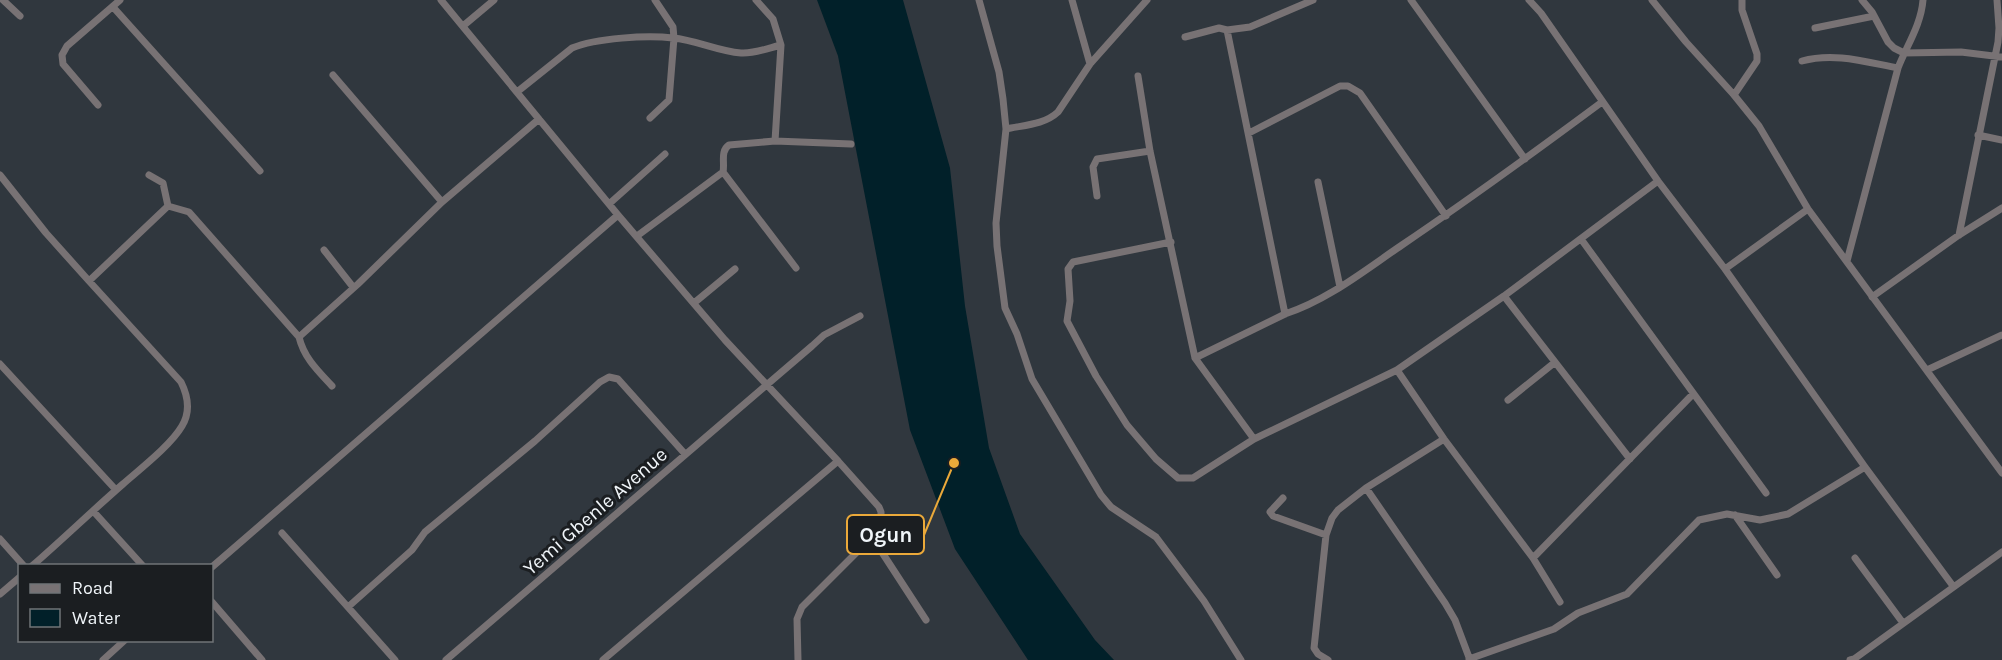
<svg xmlns="http://www.w3.org/2000/svg" width="2002" height="660" viewBox="0 0 2002 660" font-family="Karla,sans-serif">
  <style>
    .water { fill: #012029 }
    .lines { fill: none; stroke-linecap: round; stroke-linejoin: round }
    .street { stroke: #787274; stroke-width: 7 }
    .labels { text-anchor: middle; stroke-width: 6; stroke-linejoin: round; paint-order: stroke }
    .street-label { font-size: 20px; fill: #f0f5f9; stroke: #1b1e21 }
    .leader { fill: none; stroke: #eba93a; stroke-width: 2 }
    .callout-dot { fill: #eba93a; stroke: #1b1e21; stroke-width: 2 }
    .callout { fill: #1b1e21; stroke: #eba93a; stroke-width: 2 }
    .callout-label { font-size: 21px; text-anchor: middle; font-weight: bold; fill: #f0f5f9 }
  </style>
  <rect width="100%" height="100%" fill="#30373e"/>
  <path class="water" d="M817,0H903L950,168L965,306L989,448L1020,534L1095,640L1114,660H1028L955,549L910,430L838,56Z"/>
  <g class="lines">
    <path class="street" d="M3,0L20,16
      M441,0L618,215L725,340L838,461L603,660
      M756,0L773,19L781,45L775,141
      M979,0L999,72L1003,99L1006,129L996,223L997,246L1005,308L1017,334L1032,379L1101,495L1111,507L1156,537L1204,601L1241,660
      M1072,0L1090,64
      M1411,0L1525,159
      M1529,0L1541,13L1658,181L1725,269L1865,467L1953,586
      M1652,0L1686,42L1734,95L1759,126L1808,209L2002,473
      M1862,0L1872,12L1888,42L1894,48L1904,53L1961,52L2002,57
      M113,7L260,171
      M463,26L494,0
      M1815,28L1874,16
      M1227,30L1285,314
      M1185,37L1219,28L1227,30L1250,27L1313,0
      M1802,61C1834,52 1866,62 1898,68
      M333,75L442,202
      M1138,76L1150,151L1195,358L1254,439
      M517,92L572,48C596,38 647,35 673,38C696,40 717,51 741,53C754,54 769,48 781,45
      M1734,95L1757,61V54L1742,10V0
      M98,105L63,64L62,55L67,46L120,0
      M650,118L669,100L674,38L673,27L655,0
      M1006,129C1024,125 1044,125 1058,112L1090,64L1147,0
      M1249,133L1340,86H1348L1360,93L1446,216
      M1978,135L2002,140
      M723,172L796,268
      M0,175L46,233L89,281
      M149,175L163,183L168,206
      M1318,182L1340,287
      M1097,196L1093,167L1097,159L1150,151
      M609,204L665,154
      M1959,235L1998,42L1999,28L1997,0
      M637,236L723,172C725,163 720,151 729,145L775,141L851,144
      M1581,239L1766,493
      M1171,242L1073,262L1068,269L1070,301L1067,321L1096,376L1127,425L1156,459L1178,478H1193L1254,439L1397,370L1504,296L1658,181
      M324,250L353,287
      M1847,261L1898,68C1907,45 1921,25 1923,0
      M1725,269L1808,209
      M1504,296L1630,459
      M1872,297L1959,235L2002,208
      M694,303L735,269
      M299,337L358,284L442,202L539,119
      M1195,358L1285,314C1328,300 1365,270 1402,245C1470,199 1536,151 1602,102
      M0,364L116,490
      M1397,370L1444,439L1533,558L1560,602
      M1927,370L2002,335
      M1508,400L1554,363
      M1366,488L1445,603L1455,620L1470,660
      M1283,498L1270,512L1273,516L1326,535
      M94,512L143,566
      M1735,515L1777,575
      M282,533L395,660
      M872,537L926,620
      M0,539L24,566
      M1533,558L1693,394
      M1855,558L1903,623
      M32,566C63,539 92,511 123,484C140,469 171,445 182,426C191,411 188,396 181,382L89,281L168,206L189,212L299,337C304,358 318,371 332,386
      M212,567L618,215
      M0,594L20,577
      M212,602L262,660
      M348,607L412,550L425,532L535,441L600,382L609,377L618,379L685,454
      M1469,659L1554,629L1578,613L1627,594L1699,520L1727,514L1760,520L1788,514L1865,467
      M103,660L125,640
      M446,660L812,346L824,335L860,316
      M798,660L797,619L802,607L872,537L881,519V512L879,507L838,461
      M1328,660L1318,654L1314,648L1326,535L1332,518L1338,510L1366,488L1444,439
      M1850,660L1854,659L2002,552"/>
  </g>
  <g class="labels">
    <g class="street-label">
      <text transform="translate(595 511) rotate(-41)" y="7">Yemi Gbenle Avenue</text>
    </g>
  </g>
  <path class="leader" d="M954 463L924 535"/>
  <circle class="callout-dot" cx="954" cy="463" r="6"/>
  <rect class="callout" x="847" y="515" width="77" height="39" rx="6"/>
  <g class="callout-label">
    <text x="886" y="542">Ogun</text>
  </g>
  <rect x="18" y="564" width="195" height="78" fill="#1b1e21" stroke="#707477" stroke-width="1.5"/>
  <rect x="30" y="584" width="30" height="9" fill="#787274" stroke="#707477" stroke-width="1.5"/>
  <text x="72" y="594" font-size="18" fill="#f0f5f9">Road</text>
  <rect x="30" y="609" width="30" height="18" fill="#012029" stroke="#707477" stroke-width="1.5"/>
  <text x="72" y="624" font-size="18" fill="#f0f5f9">Water</text>
</svg>
